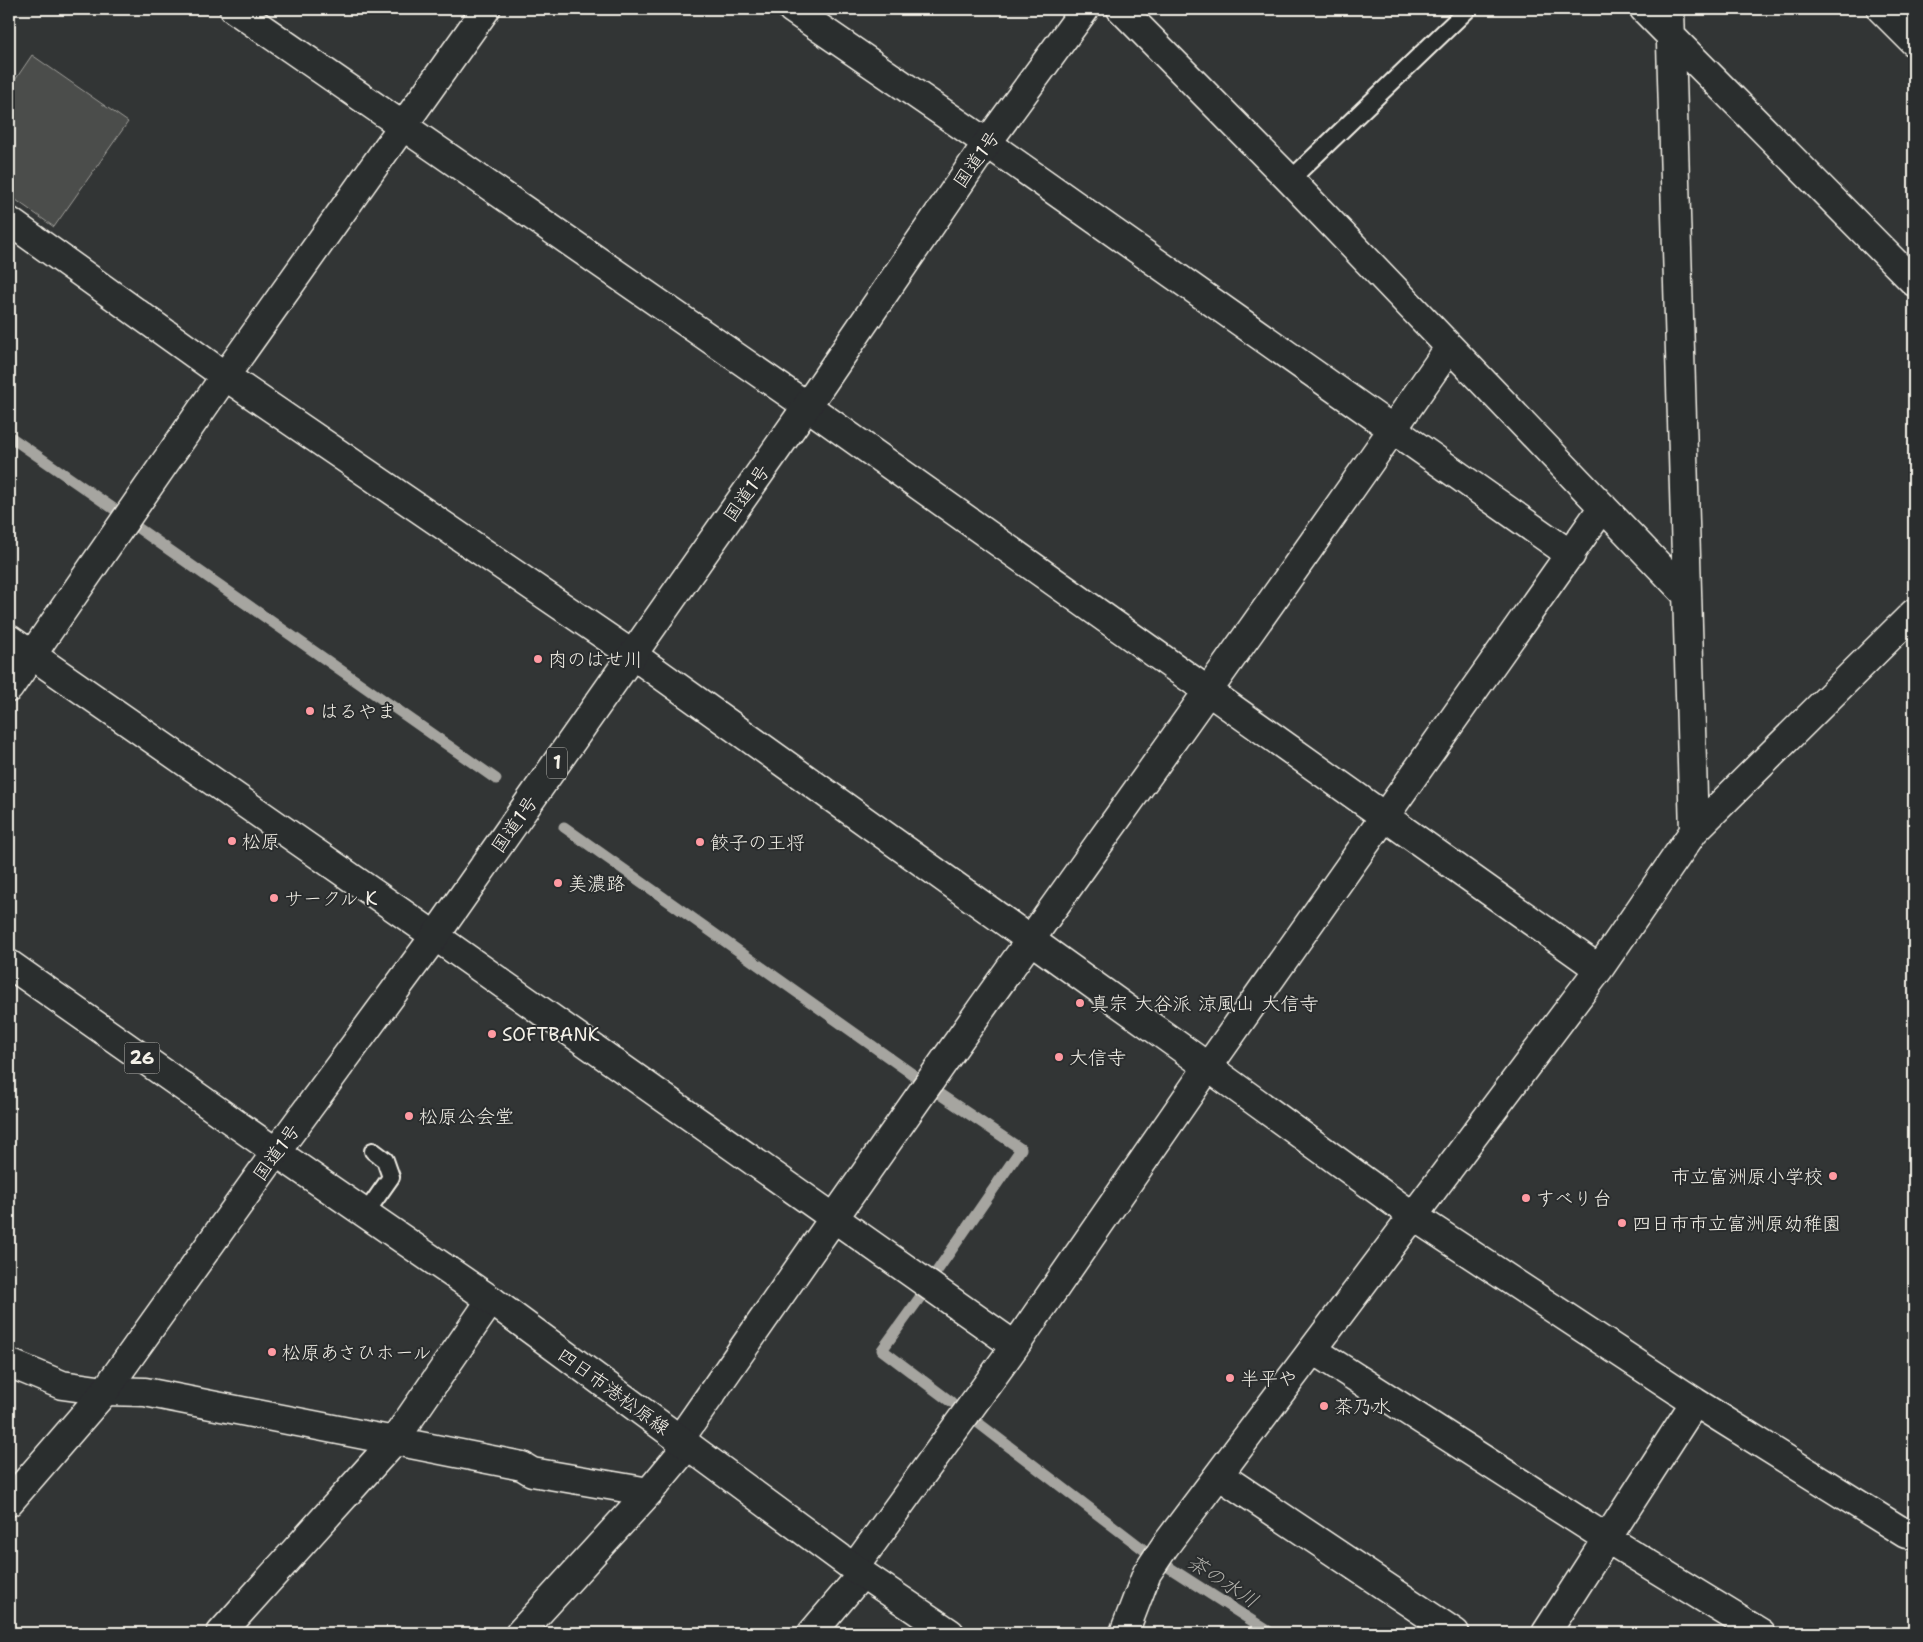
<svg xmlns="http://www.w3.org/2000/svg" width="1923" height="1642" viewBox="0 0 1923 1642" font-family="'Shantell Sans','Klee One',sans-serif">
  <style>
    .green { fill: #4b4d4c; stroke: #a09f9a }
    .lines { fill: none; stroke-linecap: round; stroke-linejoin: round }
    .stream { stroke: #a6a5a0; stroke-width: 11 }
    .lane-casing { stroke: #f4f1e8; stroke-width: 20 }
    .street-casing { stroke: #f4f1e8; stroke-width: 31 }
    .secondary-casing { stroke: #f4f1e8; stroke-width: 31 }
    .primary-casing { stroke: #f4f1e8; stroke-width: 31 }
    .highway-casing { stroke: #f4f1e8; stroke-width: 31 }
    .lane { stroke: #2a2d2e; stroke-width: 16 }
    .street { stroke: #2a2d2e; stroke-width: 28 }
    .secondary { stroke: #2a2d2e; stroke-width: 28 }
    .primary { stroke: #2a2d2e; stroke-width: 28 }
    .highway { stroke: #2a2d2e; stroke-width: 28 }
    .poi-dot { fill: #ff9aa2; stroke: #2a2d2e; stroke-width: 2 }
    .labels { text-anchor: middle; stroke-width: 4; stroke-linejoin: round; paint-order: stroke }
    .shield { fill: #2a2d2e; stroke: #b7b6b0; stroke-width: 1 }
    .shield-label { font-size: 18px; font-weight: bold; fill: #f4f1e8 }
    .street-label { font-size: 19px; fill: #f4f1e8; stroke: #2a2d2e }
    .poi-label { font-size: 19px; fill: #f4f1e8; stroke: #2a2d2e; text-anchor: start }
    .water-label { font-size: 20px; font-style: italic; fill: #b3b2ac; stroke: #2a2d2e }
  </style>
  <rect width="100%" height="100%" fill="#323535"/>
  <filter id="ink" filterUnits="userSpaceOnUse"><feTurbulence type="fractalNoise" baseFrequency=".02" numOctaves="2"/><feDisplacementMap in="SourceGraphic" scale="10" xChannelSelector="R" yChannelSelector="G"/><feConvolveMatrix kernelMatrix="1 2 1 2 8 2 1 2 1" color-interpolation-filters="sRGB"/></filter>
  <g filter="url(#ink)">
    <path class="green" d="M32,55L128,122L54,227L9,195V89Z"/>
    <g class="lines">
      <path class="stream" d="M9,436L114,509
        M138,528L496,779
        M564,827L915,1076
        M937,1271L1021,1149L938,1093
        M921,1296L882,1350L951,1402
        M977,1422L1156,1559L1271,1633"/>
      <defs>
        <path id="lane" d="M1290,180L1468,9
          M365,1214L391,1177L385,1160L373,1151"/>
        <path id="street" d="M234,9L807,406L1599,969
          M792,9L987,143L1571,555
          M1121,9L1290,180L1687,595
          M1644,9L1914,282
          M1670,9L1694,831
          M1881,9L1914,42
          M9,221L225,376L633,655L1208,1067L1413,1216L1695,1402L1906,1534
          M9,639L435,936L1015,1346
          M9,688L225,376L486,9
          M1313,1350L1606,1538L1761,1633
          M9,1363L62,1385L105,1391L145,1392L522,1466L532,1472L649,1492
          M680,1439C796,1272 912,1105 1031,939C1171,743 1312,547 1449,348
          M1219,1475L1455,1633
          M854,1568L1015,1346L1208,1067L1603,507
          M221,1633L394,1441L491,1300
          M520,1633L649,1492L688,1445
          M812,1633L862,1574
          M1124,1633L1147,1573L1165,1546L1599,969L1694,831L1914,613
          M1546,1633L1695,1402"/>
        <path id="secondary" d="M276,1152L491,1300L854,1568L950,1633"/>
        <path id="primary" d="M9,964L276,1152"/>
        <path id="highway" d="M9,1502L105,1391L276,1152L435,936L807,406L987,143L1085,9"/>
      </defs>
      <use href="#lane" class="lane-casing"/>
      <use href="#street" class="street-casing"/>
      <use href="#secondary" class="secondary-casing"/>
      <use href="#primary" class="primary-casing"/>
      <use href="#highway" class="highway-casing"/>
      <use href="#lane" class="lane"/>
      <use href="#street" class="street"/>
      <use href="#secondary" class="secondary"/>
      <use href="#primary" class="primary"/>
      <use href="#highway" class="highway"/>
    </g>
  </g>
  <g class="poi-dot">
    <circle cx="538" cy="659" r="5"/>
    <circle cx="310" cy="711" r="5"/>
    <circle cx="232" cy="841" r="5"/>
    <circle cx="700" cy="842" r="5"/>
    <circle cx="558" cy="883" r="5"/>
    <circle cx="274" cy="898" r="5"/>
    <circle cx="1080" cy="1003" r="5"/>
    <circle cx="492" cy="1034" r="5"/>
    <circle cx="1059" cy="1057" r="5"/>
    <circle cx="409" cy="1116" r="5"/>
    <circle cx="1833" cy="1176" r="5"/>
    <circle cx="1526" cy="1198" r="5"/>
    <circle cx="1622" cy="1223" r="5"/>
    <circle cx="272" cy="1352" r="5"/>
    <circle cx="1230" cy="1378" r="5"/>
    <circle cx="1324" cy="1406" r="5"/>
  </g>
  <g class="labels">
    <g class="shield">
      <rect x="547" y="747.5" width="20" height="31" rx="4"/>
      <rect x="124.5" y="1042.5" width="35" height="31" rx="4"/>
    </g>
    <g class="shield-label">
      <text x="557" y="769">1</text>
      <text x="142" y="1064">26</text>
    </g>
    <g class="street-label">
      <text transform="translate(976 159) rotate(-55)" y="7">国道1号</text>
      <text transform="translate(746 493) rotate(-55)" y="7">国道1号</text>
      <text transform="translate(514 824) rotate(-55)" y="7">国道1号</text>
      <text transform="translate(276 1152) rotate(-54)" y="7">国道1号</text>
      <text transform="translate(614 1391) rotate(36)" y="7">四日市港松原線</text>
    </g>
    <g class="poi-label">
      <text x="548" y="666">肉のはせ川</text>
      <text x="320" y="718">はるやま</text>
      <text x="242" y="848">松原</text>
      <text x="710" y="849">餃子の王将</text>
      <text x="568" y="890">美濃路</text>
      <text x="284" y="905">サークル K</text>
      <text x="1090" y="1010">真宗 大谷派 涼風山 大信寺</text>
      <text x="502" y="1041">SOFTBANK</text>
      <text x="1069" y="1064">大信寺</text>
      <text x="419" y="1123">松原公会堂</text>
      <text x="1823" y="1183" text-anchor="end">市立富洲原小学校</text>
      <text x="1536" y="1205">すべり台</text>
      <text x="1632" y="1230">四日市市立富洲原幼稚園</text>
      <text x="282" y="1359">松原あさひホール</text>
      <text x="1240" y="1385">半平や</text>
      <text x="1334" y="1413">茶乃水</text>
    </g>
    <g class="water-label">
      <text transform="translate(1223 1581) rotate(33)" y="7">茶の水川</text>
    </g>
  </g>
  <rect width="1923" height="1642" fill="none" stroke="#2a2d2e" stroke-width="30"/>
  <rect x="15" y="15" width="1893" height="1612" fill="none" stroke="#f4f1e8" stroke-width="2" filter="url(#ink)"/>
</svg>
